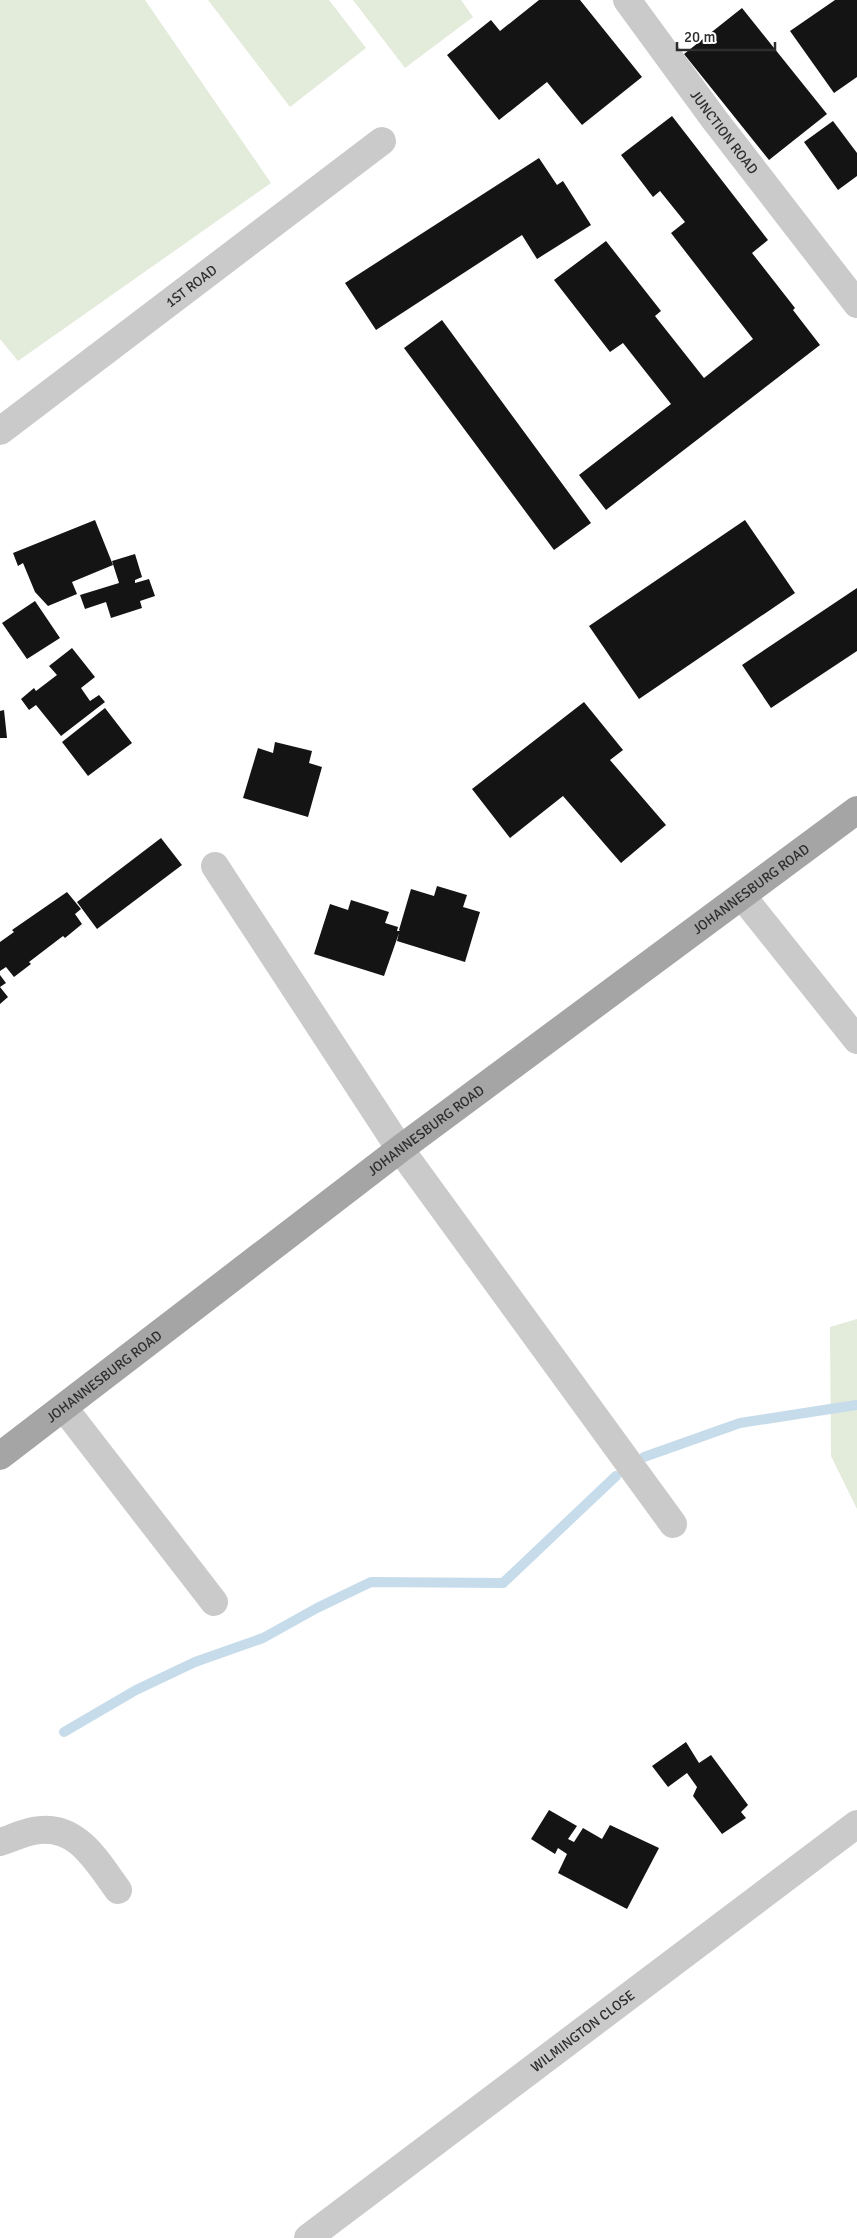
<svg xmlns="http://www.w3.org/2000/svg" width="857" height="2238" viewBox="0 0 857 2238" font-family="Signika,sans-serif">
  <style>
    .green { fill: #e3ebdb }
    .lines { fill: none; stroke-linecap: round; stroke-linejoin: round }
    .stream { stroke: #c7dceb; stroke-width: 10 }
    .building { fill: #141414 }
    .minor { stroke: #cacaca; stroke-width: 28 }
    .major { stroke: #a5a5a5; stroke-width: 28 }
    .labels { text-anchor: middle; stroke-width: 5; stroke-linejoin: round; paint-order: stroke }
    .street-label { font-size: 14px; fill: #2d2d2d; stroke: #fff }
  </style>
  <rect width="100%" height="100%" fill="#fff"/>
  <path class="green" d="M0,0H145L271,183L18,361L0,339Z
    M208,0H329L366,48L290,107Z
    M353,0H461L473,17L405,68Z
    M857,1319V1509L831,1456L830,1327Z"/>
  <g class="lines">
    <path class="stream" d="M644,1457L740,1423L856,1405
      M64,1732L136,1690L195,1662L263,1638L317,1608L371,1582L503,1583L616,1476"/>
  </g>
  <path class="building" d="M539,0H580L642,77L582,125L547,82L499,120L447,55L491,20L500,31Z
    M835,0H857V77L834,93L790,31Z
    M742,8L827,114L769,160L684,54Z
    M672,116L768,240L752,253L795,308L793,310L820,345L606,510L579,475L671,404L623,343L610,352L554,280L606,241L661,311L655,316L704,378L753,339L671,233L685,222L660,191L653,197L621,155Z
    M833,121L857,153V176L838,190L804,142Z
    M539,158L557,185L563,181L591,225L537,259L522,235L376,330L345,283Z
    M442,320L591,523L554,550L404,348Z
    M95,520L113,565L72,582L77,594L48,606L35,592L23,563L18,566L13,553Z
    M745,520L795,593L639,699L589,626Z
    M135,554L142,577L135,580V583L149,579L155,596L140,601L142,608L111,618L106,602L85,609L80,595L119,583L112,561Z
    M857,588V651L771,708L742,665Z
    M35,601L60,638L27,659L2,623Z
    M72,648L95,677L81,688L90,701L99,695L105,702L61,736L36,705L29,710L21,699L34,688L36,691L57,675L49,666Z
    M584,702L623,750L610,760L666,825L621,863L563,796L510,838L472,789Z
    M105,708L132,743L88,776L62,742Z
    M4,710L7,738H0V711Z
    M275,742L312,751L309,763L322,767L308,817L243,798L258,748L273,753Z
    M161,838L182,865L97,929L77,902Z
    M437,886L467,895L463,907L480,912L465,962L397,941L399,933L384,976L314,954L330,904L348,910L351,900L389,912L385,923L398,927L397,931H400L399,930L411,889L434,896Z
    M67,892L81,909L75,914L82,924L65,938L63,936L29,962L31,964L14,977L6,967L0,971V942L14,932L12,930Z
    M0,975L6,983L0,987L8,997L0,1004Z
    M686,1742L699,1763L711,1755L748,1805L741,1812L746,1818L722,1834L693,1796L697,1787L687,1773L668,1787L652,1766Z
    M549,1810L577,1826L568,1839L574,1842L583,1828L602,1839L610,1825L659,1848L627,1909L558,1873L567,1854L558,1848L555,1854L531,1839Z"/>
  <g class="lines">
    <g class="minor">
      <path id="s1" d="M627,0L714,119L857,304"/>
      <path id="s2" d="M0,431L382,141"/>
      <path d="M215,866L400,1149L673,1524"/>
      <path d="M742,896L857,1040"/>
      <path d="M64,1408L214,1602"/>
      <path d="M0,1842C11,1839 22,1833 33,1831C76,1822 96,1860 118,1890"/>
      <path id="s3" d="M308,2238L857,1824"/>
    </g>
    <path class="major" id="s4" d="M0,1456L400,1149L857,810"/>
  </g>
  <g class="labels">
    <g class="street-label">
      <text dy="5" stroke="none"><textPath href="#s1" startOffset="164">JUNCTION ROAD</textPath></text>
      <text dy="5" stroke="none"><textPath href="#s2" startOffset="240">1ST ROAD</textPath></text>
      <text dy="5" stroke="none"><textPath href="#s4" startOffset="941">JOHANNESBURG ROAD</textPath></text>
      <text dy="5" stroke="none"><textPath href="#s4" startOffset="536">JOHANNESBURG ROAD</textPath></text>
      <text dy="5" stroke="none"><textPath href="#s4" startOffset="131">JOHANNESBURG ROAD</textPath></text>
      <text dy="5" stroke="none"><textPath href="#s3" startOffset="344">WILMINGTON CLOSE</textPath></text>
    </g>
  </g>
  <path d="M677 42v8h98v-8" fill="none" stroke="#2d2d2d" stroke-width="2.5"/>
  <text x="684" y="42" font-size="15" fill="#2d2d2d" stroke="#ffffff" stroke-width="4" paint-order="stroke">20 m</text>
</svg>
